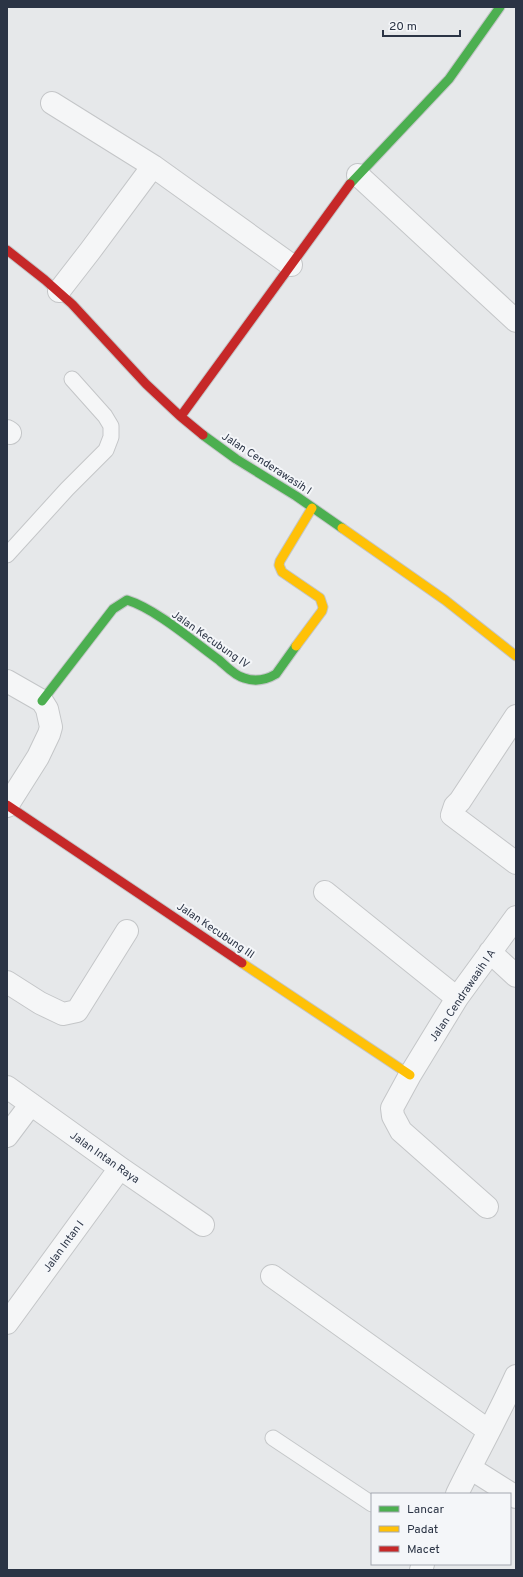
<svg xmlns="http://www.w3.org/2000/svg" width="523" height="1577" viewBox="0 0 523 1577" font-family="Overpass,sans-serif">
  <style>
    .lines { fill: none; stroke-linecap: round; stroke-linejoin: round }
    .lane-casing { stroke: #c4c6c8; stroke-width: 17 }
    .street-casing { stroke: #c4c6c8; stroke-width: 24 }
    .fast-casing { stroke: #c4c6c8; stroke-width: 11 }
    .slow-casing { stroke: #c4c6c8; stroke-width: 11 }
    .jam-casing { stroke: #c4c6c8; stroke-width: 11 }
    .lane { stroke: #f5f6f7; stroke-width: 15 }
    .street { stroke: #f5f6f7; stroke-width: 22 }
    .fast { stroke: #4caf50; stroke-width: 9 }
    .slow { stroke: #ffc107; stroke-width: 9 }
    .jam { stroke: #c62828; stroke-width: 9 }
    .labels { text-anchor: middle; stroke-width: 4; stroke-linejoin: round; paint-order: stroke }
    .street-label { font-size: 11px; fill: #2b3445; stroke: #f4f6f9 }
  </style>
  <rect width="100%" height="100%" fill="#e6e8ea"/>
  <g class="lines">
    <defs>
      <path id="lane" d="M7,555L67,489L106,450L111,437V426L105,416L72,379
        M273,1438L372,1504"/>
      <path id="street" d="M52,103L153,166L291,265
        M358,175L516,321
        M59,291L90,251L153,166
        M7,431L10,433
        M7,681L42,701L47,709L51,727L49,734L38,757L7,806
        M516,716L460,801L455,806L452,815L516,863
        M325,892L457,998
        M490,952L516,976
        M7,982L40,1003L63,1014L77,1011L127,931
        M7,1087L120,1168L203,1225
        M7,1136L31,1104
        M487,1207L401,1131L393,1116L392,1108L410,1075L457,998L516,917
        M272,1276L489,1431
        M7,1323L120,1168
        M470,1468L516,1497
        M457,1494C476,1455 498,1416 516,1376
        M421,1570L423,1564"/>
      <path id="fast" d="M350,184L449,79L500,7
        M203,435L236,459L296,496L342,528
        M42,701L113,609L127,600C156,609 194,642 219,660C226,666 235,676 244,678C255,682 266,680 276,674L296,646"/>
      <path id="slow" d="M342,528L445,600L516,656
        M296,646L322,611L323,607L320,598L282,572L279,565L280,561L312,508
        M242,963L410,1075"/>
      <path id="jam" d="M7,250L45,280L72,304L146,384L180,416L203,435
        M181,416L350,184
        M7,805L242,963"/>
    </defs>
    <use href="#lane" class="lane-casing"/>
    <use href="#street" class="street-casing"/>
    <use href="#fast" class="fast-casing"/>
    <use href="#slow" class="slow-casing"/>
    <use href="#jam" class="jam-casing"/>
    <use href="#lane" class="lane"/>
    <use href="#street" class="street"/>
    <use href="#fast" class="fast"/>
    <use href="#slow" class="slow"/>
    <use href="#jam" class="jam"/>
  </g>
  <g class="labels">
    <g class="street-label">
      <text transform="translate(267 463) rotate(33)" y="4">Jalan Cenderawasih I</text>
      <text transform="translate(211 639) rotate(35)" y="4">Jalan Kecubung IV</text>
      <text transform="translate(216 930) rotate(34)" y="4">Jalan Kecubung III</text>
      <text transform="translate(462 995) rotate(-56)" y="4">Jalan Cendrawaaih I A</text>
      <text transform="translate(105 1157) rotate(35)" y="4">Jalan Intan Raya</text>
      <text transform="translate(63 1246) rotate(-54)" y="4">Jalan Intan I</text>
    </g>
  </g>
  <rect width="523" height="1577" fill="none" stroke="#2b3445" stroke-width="16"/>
  <rect x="371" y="1493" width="140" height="72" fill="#f4f6f9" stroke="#a4a8b1"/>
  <rect x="379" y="1506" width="20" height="6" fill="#4caf50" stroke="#a4a8b1"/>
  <text x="407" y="1513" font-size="12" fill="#2b3445">Lancar</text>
  <rect x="379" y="1526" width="20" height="6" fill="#ffc107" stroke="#a4a8b1"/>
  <text x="407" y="1533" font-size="12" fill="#2b3445">Padat</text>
  <rect x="379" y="1546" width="20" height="6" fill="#c62828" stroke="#a4a8b1"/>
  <text x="407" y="1553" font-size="12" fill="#2b3445">Macet</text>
  <path d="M383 30v6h77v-6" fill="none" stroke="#2b3445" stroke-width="2"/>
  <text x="389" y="30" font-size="12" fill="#2b3445" stroke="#f4f6f9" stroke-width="3" paint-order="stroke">20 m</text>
</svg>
